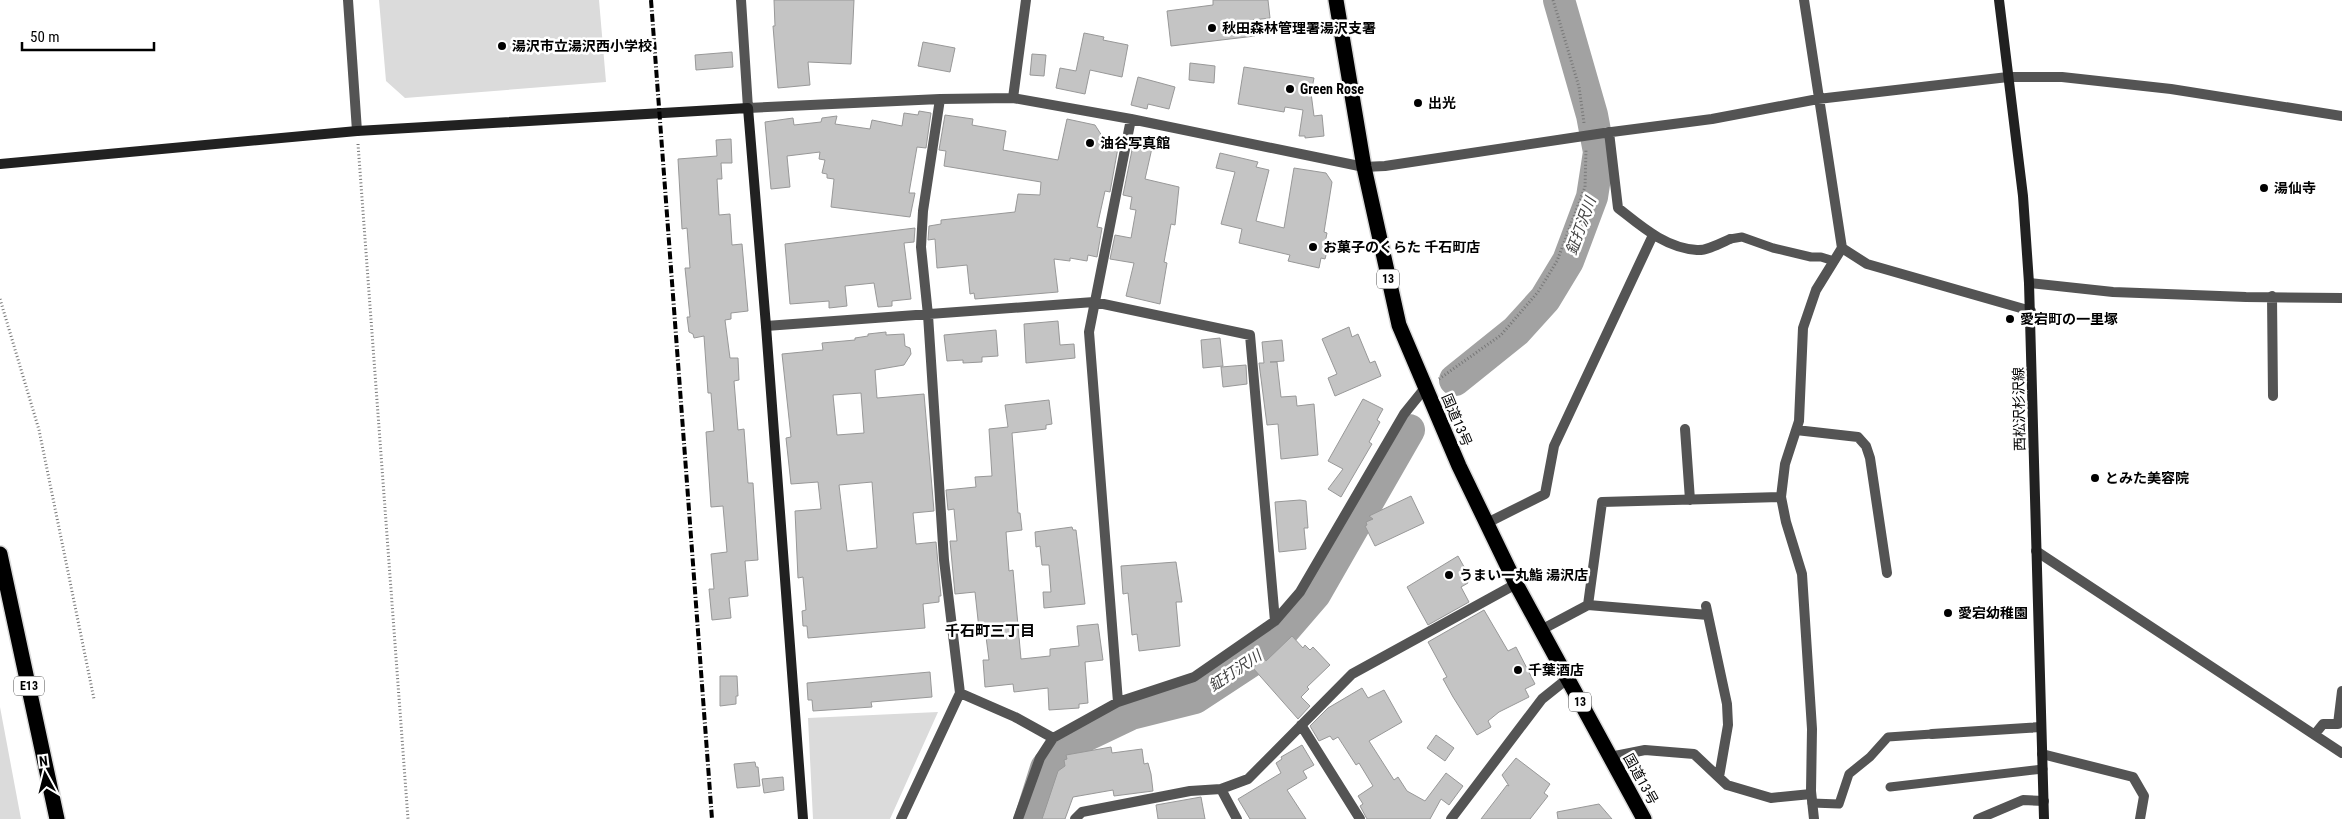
<svg xmlns="http://www.w3.org/2000/svg" width="2342" height="819" viewBox="0 0 2342 819" font-family="'Roboto Condensed','Noto Sans JP',sans-serif">
  <style>
    .green { fill: #dbdbdb }
    .lines { fill: none; stroke-linecap: round; stroke-linejoin: round }
    .river { stroke: #a2a2a2; stroke-width: 32 }
    .building { fill: #c4c4c4; stroke: #989898; fill-rule: evenodd }
    .highway-casing { stroke: #dbdbdb; stroke-width: 18 }
    .path { stroke: #767676; stroke-width: 3; stroke-dasharray: 1 2.5; stroke-linecap: butt }
    .lane { stroke: #545454; stroke-width: 9 }
    .street { stroke: #545454; stroke-width: 10 }
    .secondary { stroke: #212121; stroke-width: 10 }
    .highway { stroke: #000; stroke-width: 15 }
    .rail { stroke: #000; stroke-width: 4; stroke-dasharray: 8 2.5 1 2.5; stroke-linecap: butt }
    .poi-dot { fill: #000; stroke: #fff; stroke-width: 2 }
    .labels { text-anchor: middle; stroke-width: 5; stroke-linejoin: round; paint-order: stroke }
    .shield { fill: #fff; stroke: #4c4c4c; stroke-width: 1 }
    .shield-label { font-size: 12px; font-weight: bold; fill: #000 }
    .poi-label { font-size: 14px; font-weight: bold; fill: #000; stroke: #fff; text-anchor: start }
    .street-label { font-size: 14px; fill: #000; stroke: #fff }
    .water-label { font-size: 15px; font-style: italic; fill: #434343; stroke: #fff }
    .neighbourhood-label { font-size: 15px; font-weight: bold; fill: #000; stroke: #fff }
  </style>
  <rect width="100%" height="100%" fill="#fff"/>
  <path class="green" d="M379,0H599L606,82L405,98L386,81Z
    M0,707L21,819H0Z
    M938,712L890,819H813L808,718Z"/>
  <g class="lines">
    <path class="river" d="M1455,380L1516,331L1545,299L1568,261L1592,197L1599,152L1592,115L1559,0
      M1030,819L1046,768L1066,745L1131,714L1195,698L1265,652L1315,594L1409,430"/>
  </g>
  <path class="building" d="M774,0H854L851,64L808,62L810,85L778,88L773,26H775Z
    M1213,0H1268L1270,18L1253,20L1255,36L1171,46L1167,11L1213,5Z
    M1084,33L1104,37L1103,40L1128,45L1122,77L1090,70L1085,94L1056,88L1060,68L1076,71Z
    M923,42L955,48L950,72L918,66Z
    M732,52L733,67L696,70L695,55Z
    M1032,54L1046,55L1044,76L1030,75Z
    M1190,63L1215,66L1214,83L1189,80Z
    M1244,67L1314,78L1311,93L1314,116L1322,115L1324,136L1305,138V136H1299L1303,110L1285,107L1284,112L1238,104Z
    M1138,77L1175,87L1169,109L1148,104L1147,109L1131,105Z
    M919,111L931,113L926,148L917,147L909,193H915L910,217L831,207L834,179L827,178V174L822,173L825,160L819,159L820,152L787,156L790,187L771,189L765,122L793,118L794,125L821,122L822,118L837,116L835,124L870,129L872,120L902,126L904,113L918,115Z
    M945,115L973,119L972,125L1006,131L1003,150L1058,160L1067,119L1095,125L1104,139L1119,142L1110,192L1105,191L1097,227L1102,228L1097,257L1088,255L1087,261L1070,258V261L1054,259L1058,292L975,299L974,293L970,294L967,265L937,268L935,239L928,240L929,226L941,224V220L1015,212L1018,194L1040,195L1041,182L944,166L946,151L939,150Z
    M731,139L732,163H721L722,179H717L719,215L730,214L732,245L742,244L748,311L731,313V319L725,320L730,358H738L739,380L734,381L738,430L744,429L748,483H753L758,560L745,561L748,596L729,598L731,618L712,620L709,589H714L711,554L727,552L723,506L711,507L706,432L714,431L711,393H708L704,336L694,338L693,334L689,332L687,317H690L685,268H690L687,228L682,229L678,159L717,156L716,140Z
    M1136,144L1152,148L1145,179L1179,187L1175,225L1171,224L1164,262L1167,263L1160,304L1126,296L1134,263L1110,259L1115,235L1131,238L1136,210L1130,209L1132,197L1123,195L1133,145Z
    M1220,153L1258,162L1256,167L1269,170L1256,221L1284,228L1294,168L1326,173L1332,182L1324,232L1327,233L1325,243L1329,244L1325,259L1321,258L1319,268L1288,261L1290,255L1239,243L1242,229L1221,224L1235,172L1216,168Z
    M915,228L914,242L904,243L911,299L892,301V306L878,307L874,283L845,286L847,306L829,308V301L790,304L785,244Z
    M1058,321L1060,345L1074,344L1075,358L1026,363L1024,324Z
    M1349,327L1352,337L1358,334L1370,363L1375,361L1381,376L1335,396L1328,378L1337,374L1322,339Z
    M996,330L998,356L982,357V362L963,363V360L947,361L944,335Z
    M886,332V335L904,334L905,346L910,348L911,354L904,365L875,370L877,398L924,394L934,511L913,513L916,544L936,542L941,596H939V602L923,604L925,628L808,638L807,626H803L802,611L806,610L803,577L798,578L795,511L821,509L818,482L791,484L786,438L791,437L782,354L823,350L822,343L855,340V338L868,336V334ZM861,393L864,433L837,435L833,395ZM872,482L877,548L847,551L839,485Z
    M1220,338L1223,366L1203,368L1201,340Z
    M1282,340L1284,361L1270,362H1277L1281,397L1296,396L1297,406L1314,404L1318,455L1281,459L1278,424L1267,425L1259,363H1264L1262,342Z
    M1246,365L1247,384L1223,387L1221,367Z
    M1363,399L1383,409L1377,420L1380,422L1369,442L1372,444L1369,449L1341,497L1328,489L1343,469L1328,461Z
    M1049,400L1052,424L1046,425V429L1012,433L1018,513H1020L1022,530L1006,532L1009,571L1013,570L1021,659L1050,656V649L1079,646L1077,626L1098,624L1103,660L1085,662L1088,703L1079,704V708L1049,710L1048,688L1014,692L1013,684L985,687L983,660H989L985,629H979L975,592L955,594L950,541H957L954,509L948,510L946,490L976,487L975,477L992,476L989,429L1008,427L1005,405Z
    M1411,496L1424,523L1375,546L1365,526L1367,525L1366,522L1373,519L1369,516Z
    M1300,500L1306,501L1308,528H1304L1306,549L1279,552L1275,502Z
    M1072,527L1073,530H1076L1085,604L1044,608L1043,592H1051L1049,565H1042L1040,546L1036,547L1035,532Z
    M1458,556L1468,574L1464,576L1468,583L1461,587L1469,602L1428,625L1407,587Z
    M1176,562L1182,602H1176L1180,646L1139,651L1137,634L1132,635L1128,593L1123,594L1121,566Z
    M1484,610L1508,651L1516,647L1535,684L1525,689L1529,697L1499,712L1488,721L1491,727L1477,735L1453,697L1443,679L1447,677L1428,642Z
    M1292,636L1303,648L1305,645L1310,650L1313,647L1330,665L1307,687L1309,689L1301,697L1310,706L1298,719L1253,668L1264,658L1266,661Z
    M930,672L932,697L871,702L872,707L813,711L812,700H808L807,683Z
    M720,676H737L738,696H736V704L720,706Z
    M1362,688L1368,698L1384,690L1402,722L1369,741L1394,780L1398,777L1407,791L1425,801L1446,773L1463,786L1449,805L1441,799L1430,819H1367L1360,806L1363,804L1358,796L1373,786L1359,763L1356,765L1338,737L1333,740L1330,736L1319,741L1310,726L1328,708Z
    M1436,735L1454,748L1445,761L1427,748Z
    M1302,745L1314,765L1303,771L1307,778L1287,790L1306,819H1250L1238,799L1281,773L1276,763L1282,759L1281,757Z
    M1111,747L1112,753L1142,749L1144,764L1148,763L1151,774L1153,791L1114,796L1113,790L1073,797L1065,819H1042L1058,771L1065,766L1064,760L1067,759L1066,755Z
    M1516,758L1550,784L1544,793L1548,796L1530,819H1481L1507,785L1509,786L1502,775Z
    M755,762L756,767H758L760,786L737,788L734,764Z
    M783,777L784,790L764,793L762,779Z
    M1201,797L1205,819H1158L1156,805Z
    M1599,804L1612,819H1558L1557,812Z"/>
  <g class="lines">
    <defs>
      <path id="highway" d="M1336,0L1364,167L1399,325L1459,466L1516,584L1644,819
        M0,554L57,819"/>
    </defs>
    <use href="#highway" class="highway-casing"/>
    <path class="path" d="M1553,0L1579,87L1584,123
      M358,144L408,819
      M0,299L39,430L94,699
      M1439,379L1501,335L1538,292L1557,261L1585,187L1586,149"/>
    <path class="lane" d="M1730,239L1742,237L1773,248L1811,257H1821L1834,261
      M1890,787L2043,769
      M1812,803L1839,804L1849,774L1870,757L1888,737L1932,734"/>
    <path class="street" d="M348,0L357,131
      M741,0L748,108L940,99L1013,98L1131,119L1364,167L1385,166L1604,133L1712,119L1818,99L2008,77H2062L2171,89L2342,116
      M1804,0L1842,248L1867,264L2031,311
      M1013,98L1026,0
      M1609,132L1618,208C1641,226 1665,248 1697,250C1706,251 1721,243 1730,239
      M2029,283L2113,292L2246,297L2342,298
      M2272,296L2273,396
      M766,326L1094,302L1250,335L1275,621
      M1685,429L1690,500
      M1796,430L1858,437L1866,446L1870,458L1887,573
      M1487,523L1545,494L1554,446L1653,235
      M2036,551L2342,753
      M1588,605L1602,502L1781,497
      M1706,606L1727,704L1728,725L1719,777
      M1541,630L1588,605L1708,615
      M960,693L1015,717L1053,738
      M1118,702L1089,332L1131,119
      M1301,725L1360,819
      M1932,734L2041,727
      M2315,734L2323,724H2338L2342,691
      M2042,754L2133,777L2144,796L2140,819
      M1610,757L1645,750L1694,754L1727,785L1771,798L1811,794
      M901,819L960,693L944,560L928,315L921,247L923,211L940,99
      M1018,819L1040,758L1053,738L1118,702L1194,677L1275,621L1300,592L1404,414L1425,388
      M1075,819L1082,812L1190,791L1221,789
      M1237,819L1221,789L1248,779L1352,674L1516,584
      M1451,819L1542,699L1567,679
      M1814,819L1811,791L1812,729L1802,574L1786,522L1781,497L1785,464L1799,421L1803,328L1816,290L1842,248
      M1978,819L2023,800L2044,801"/>
    <path class="secondary" d="M1999,0L2023,196L2029,283L2044,819
      M0,164L357,131L748,108L766,326L803,819"/>
    <use href="#highway" class="highway"/>
    <path class="rail" d="M651,0L712,819"/>
  </g>
  <g class="poi-dot">
    <circle cx="1212" cy="28" r="5"/>
    <circle cx="502" cy="46" r="5"/>
    <circle cx="1290" cy="89" r="5"/>
    <circle cx="1418" cy="103" r="5"/>
    <circle cx="1090" cy="143" r="5"/>
    <circle cx="2264" cy="188" r="5"/>
    <circle cx="1313" cy="247" r="5"/>
    <circle cx="2010" cy="319" r="5"/>
    <circle cx="2095" cy="478" r="5"/>
    <circle cx="1449" cy="575" r="5"/>
    <circle cx="1948" cy="613" r="5"/>
    <circle cx="1518" cy="670" r="5"/>
  </g>
  <g class="labels">
    <g class="shield">
      <rect x="1377" y="269.5" width="22" height="19" rx="4"/>
      <rect x="14" y="676.5" width="30" height="19" rx="4"/>
      <rect x="1569" y="692.5" width="22" height="19" rx="4"/>
    </g>
    <g class="shield-label">
      <text x="1388" y="283">13</text>
      <text x="29" y="690">E13</text>
      <text x="1580" y="706">13</text>
    </g>
    <g class="poi-label">
      <text x="1222" y="33">秋田森林管理署湯沢支署</text>
      <text x="512" y="51">湯沢市立湯沢西小学校</text>
      <text x="1300" y="94">Green Rose</text>
      <text x="1428" y="108">出光</text>
      <text x="1100" y="148">油谷写真館</text>
      <text x="2274" y="193">湯仙寺</text>
      <text x="1323" y="252">お菓子のくらた 千石町店</text>
      <text x="2020" y="324">愛宕町の一里塚</text>
      <text x="2105" y="483">とみた美容院</text>
      <text x="1459" y="580">うまい一丸鮨 湯沢店</text>
      <text x="1958" y="618">愛宕幼稚園</text>
      <text x="1528" y="675">千葉酒店</text>
    </g>
    <g class="street-label">
      <text transform="translate(2019 409) rotate(-91)" y="5">西松沢杉沢線</text>
      <text transform="translate(1457 420) rotate(67)" y="5">国道13号</text>
      <text transform="translate(1641 779) rotate(61)" y="5">国道13号</text>
    </g>
    <g class="water-label">
      <text transform="translate(1581 226) rotate(-70)" y="5">鉦打沢川</text>
      <text transform="translate(1235 671) rotate(-34)" y="5">鉦打沢川</text>
    </g>
    <g class="neighbourhood-label">
      <text x="990" y="636">千石町三丁目</text>
    </g>
  </g>
  <g transform="translate(45 774) rotate(353)" stroke="#ffffff" stroke-width="4" paint-order="stroke">
  <path d="M0-4L9 19L0 12L-9 19Z" fill="#000000"/>
  <text y="-8" font-size="14" font-weight="bold" text-anchor="middle" fill="#000000">N</text>
  </g>
  <path d="M22 42v8h132v-8" fill="none" stroke="#000000" stroke-width="2.5"/>
  <text x="30" y="42" font-size="15" fill="#000000" stroke="#ffffff" stroke-width="4" paint-order="stroke">50 m</text>
</svg>
